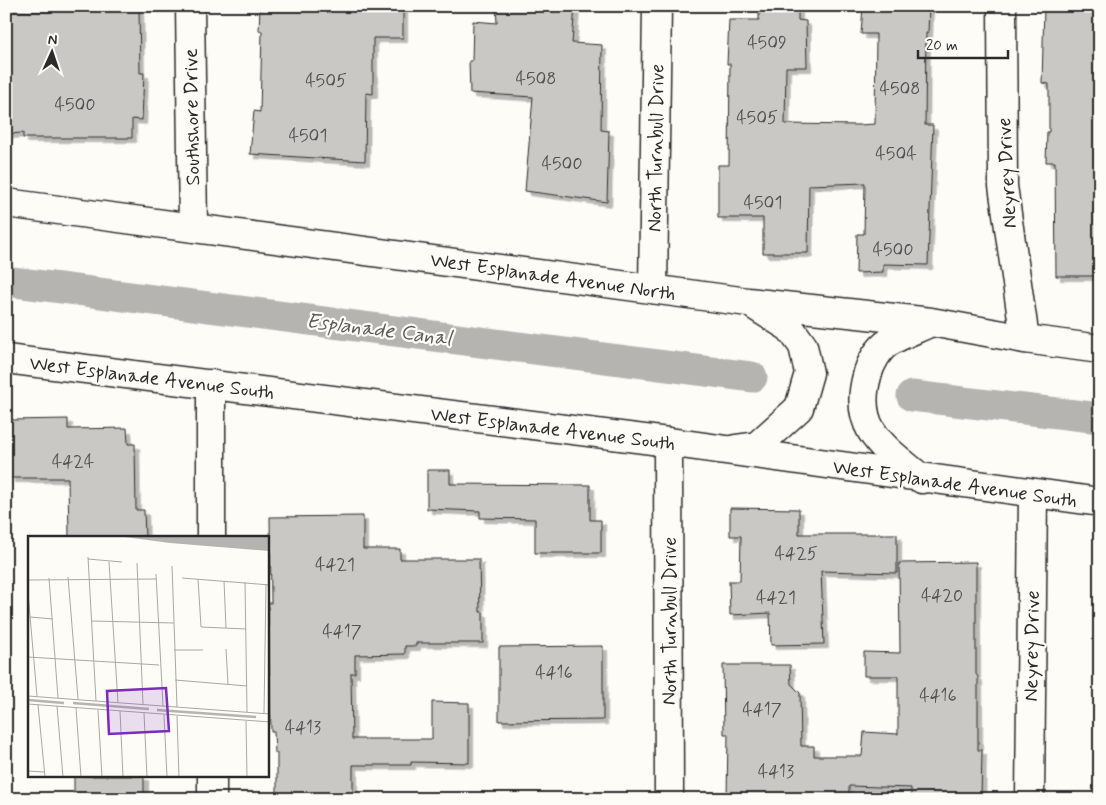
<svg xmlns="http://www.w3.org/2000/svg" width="1106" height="805" viewBox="0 0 1106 805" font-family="Mynerve,sans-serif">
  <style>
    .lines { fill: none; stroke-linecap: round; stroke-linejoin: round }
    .canal { stroke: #b5b4b1; stroke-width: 31 }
    .building { fill: #c9c8c4; stroke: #2b2b2b; filter: url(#shadow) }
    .minor-casing { stroke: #2b2b2b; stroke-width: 31 }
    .secondary-casing { stroke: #2b2b2b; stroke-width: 31 }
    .minor { stroke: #fdfcf7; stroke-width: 28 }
    .secondary { stroke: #fdfcf7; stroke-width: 28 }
    .labels { text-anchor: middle; stroke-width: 4.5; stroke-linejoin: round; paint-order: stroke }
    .number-label { font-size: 18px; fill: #525251 }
    .street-label { font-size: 20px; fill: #2b2b2b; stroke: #fdfcf7 }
    .water-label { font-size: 21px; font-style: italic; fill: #5b5b5a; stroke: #fdfcf7 }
    .inset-river { fill: none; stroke: #b5b4b1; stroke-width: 2.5 }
    .inset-road { fill: none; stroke: #a9a8a5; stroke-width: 1 }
    .view { fill: #7b2cbf; fill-opacity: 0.15; stroke: #7b2cbf; stroke-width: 2.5 }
    .inset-edge { fill: none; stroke: #2b2b2b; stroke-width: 2.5 }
  </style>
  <defs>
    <filter id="shadow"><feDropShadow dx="4.5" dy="4.5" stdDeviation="0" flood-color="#0004"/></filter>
  </defs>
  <rect width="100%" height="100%" fill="#fdfcf7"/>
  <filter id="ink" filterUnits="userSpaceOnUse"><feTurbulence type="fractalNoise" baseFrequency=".02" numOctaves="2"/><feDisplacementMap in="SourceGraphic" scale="10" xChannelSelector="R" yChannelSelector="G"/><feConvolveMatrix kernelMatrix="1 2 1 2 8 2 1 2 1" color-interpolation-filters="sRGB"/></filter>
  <g filter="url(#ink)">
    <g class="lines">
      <path class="canal" d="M6,281L752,377
        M912,396L1100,418"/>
    </g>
    <path class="building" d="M49,6H139L140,73H144L142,120L132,119V138H23V133L7,134L9,51H6V11L50,12Z
      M260,6H403V38H373V94L366,93L365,161L250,154L254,111L260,112L262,31H259Z
      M496,6H575L572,43L602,45L601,130L609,131L607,202L525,191L533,97L470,93L469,61H472L473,21L497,23Z
      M759,6H798V20L806,21L807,67H786L785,124L859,125L875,124L876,34H861L863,6H929L928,33H926L925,125H933L928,265L883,264V272L856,273L857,234H864L865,183L809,185L808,253H763V218H718V165H729L730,64H727L729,20H759Z
      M1044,6H1100V276H1056L1055,162H1046L1047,132H1049V84L1042,83Z
      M68,419V429L127,428L128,444H135L136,510H144L145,538H69L68,478H10V420Z
      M427,470H450V484L590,485V520H601V553H535V519L480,518V511L427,509Z
      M730,508L799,509V534H897V573L821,571L824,644L771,645L770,613L730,615L729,581H740L741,536H730Z
      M363,516V549H400V559H479L480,612H483V643H416V646H405V654L355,655V673H351L352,739H432V702L469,703V763L411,762V765H353V799H277V753H275L274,732H271L268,610V603H271L270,517Z
      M976,562V674L978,677V750H982L981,799H911V788L849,786V799H727L728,734H724L723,665H790L791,684L800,693L801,746H814V756H862L864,732L898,734V676H864V652L900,653L899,563Z
      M603,646V720L499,721V647Z
      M74,776H144V799H74Z"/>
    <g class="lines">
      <defs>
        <path id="minor" d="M190,6L193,227
          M1002,6L1003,186L1025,339
          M653,289L657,6
          M211,384V538
          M668,442L669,799
          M212,776V799
          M1030,799L1033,494"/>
        <path id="secondary" d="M6,203L748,302L931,322L1025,339L1100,349
          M6,359L668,442L1100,502
          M735,449L757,446L799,408L809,373L803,346L790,328L755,306
          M922,479C885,448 852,430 867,376C870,364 878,349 889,342C902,334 917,329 931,322"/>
      </defs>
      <use href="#minor" class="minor-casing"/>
      <use href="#secondary" class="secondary-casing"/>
      <use href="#minor" class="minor"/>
      <use href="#secondary" class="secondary"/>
    </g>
  </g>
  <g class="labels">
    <g class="number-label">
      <text x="767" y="48">4509</text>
      <text x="536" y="84">4508</text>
      <text x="326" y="86">4505</text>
      <text x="900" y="94">4508</text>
      <text x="75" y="110">4500</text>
      <text x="757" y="123">4505</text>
      <text x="308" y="141">4501</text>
      <text x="896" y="159">4504</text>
      <text x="562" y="169">4500</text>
      <text x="763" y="208">4501</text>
      <text x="893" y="255">4500</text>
      <text x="73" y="467">4424</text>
      <text x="796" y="559">4425</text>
      <text x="335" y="570">4421</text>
      <text x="942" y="601">4420</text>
      <text x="776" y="603">4421</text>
      <text x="342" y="637">4417</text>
      <text x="554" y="678">4416</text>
      <text x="938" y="701">4416</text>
      <text x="762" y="715">4417</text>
      <text x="303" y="733">4413</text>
      <text x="776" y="777">4413</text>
    </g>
    <g class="street-label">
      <text transform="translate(191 117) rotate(-91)" y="7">Southshore Drive</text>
      <text transform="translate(655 148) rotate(-89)" y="7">North Turnbull Drive</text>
      <text transform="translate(1006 173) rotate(-93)" y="7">Neyrey Drive</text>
      <text transform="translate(553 276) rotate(8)" y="7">West Esplanade Avenue North</text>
      <text transform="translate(152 377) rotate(7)" y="7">West Esplanade Avenue South</text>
      <text transform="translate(553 428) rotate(7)" y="7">West Esplanade Avenue South</text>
      <text transform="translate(955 483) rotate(8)" y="7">West Esplanade Avenue South</text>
      <text transform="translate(669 621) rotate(-90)" y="7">North Turnbull Drive</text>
      <text transform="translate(1031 646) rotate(-89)" y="7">Neyrey Drive</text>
    </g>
    <g class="water-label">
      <text transform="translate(379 329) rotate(7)" y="7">Esplanade Canal</text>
    </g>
  </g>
  <g transform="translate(28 536)">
    <rect width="241" height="241" fill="#fdfcf7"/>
    <path d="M97,1H241V15L142,7Z" fill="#b5b4b1"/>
    <path class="inset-river" d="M0,164L36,167M45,167L121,173M129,174L228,181"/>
    <path class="inset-road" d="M60,21L68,165M60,23L94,26M81,26L90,167M109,27L115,168M144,30L149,171M128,38L135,170M40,41L50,163M21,42L30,162M154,42L242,49M170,43L173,91L218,93M0,44L128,43M196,45L198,92M217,46L219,176M0,57L9,160M2,81L25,83M64,85L146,87M198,113L200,148M146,114H175M0,121L131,129M147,144L219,150M0,160L242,178M0,168L242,186M10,169L17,241M29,170L35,241M48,172L53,241M70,174L74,241M92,175L95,241M116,177L119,241M236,177L238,48M136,179L139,241M149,180L151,241M218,185L219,241M0,235L16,236"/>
    <path class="view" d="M138,152L141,195L81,198L79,155Z"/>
    <rect width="241" height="241" class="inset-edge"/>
  </g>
  <rect width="1106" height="805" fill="none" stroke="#fdfcf7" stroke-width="25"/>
  <rect x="12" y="12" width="1081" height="780" fill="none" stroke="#2b2b2b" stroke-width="2" filter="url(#ink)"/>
  <g transform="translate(52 52) rotate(3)" stroke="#fdfcf7" stroke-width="4" paint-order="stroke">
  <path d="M0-4L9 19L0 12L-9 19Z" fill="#2b2b2b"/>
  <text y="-8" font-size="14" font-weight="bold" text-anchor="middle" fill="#2b2b2b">N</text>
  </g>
  <path d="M918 50v8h90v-8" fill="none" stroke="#2b2b2b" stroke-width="2.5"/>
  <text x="926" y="50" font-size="15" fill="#2b2b2b" stroke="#fdfcf7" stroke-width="4" paint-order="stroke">20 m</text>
</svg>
